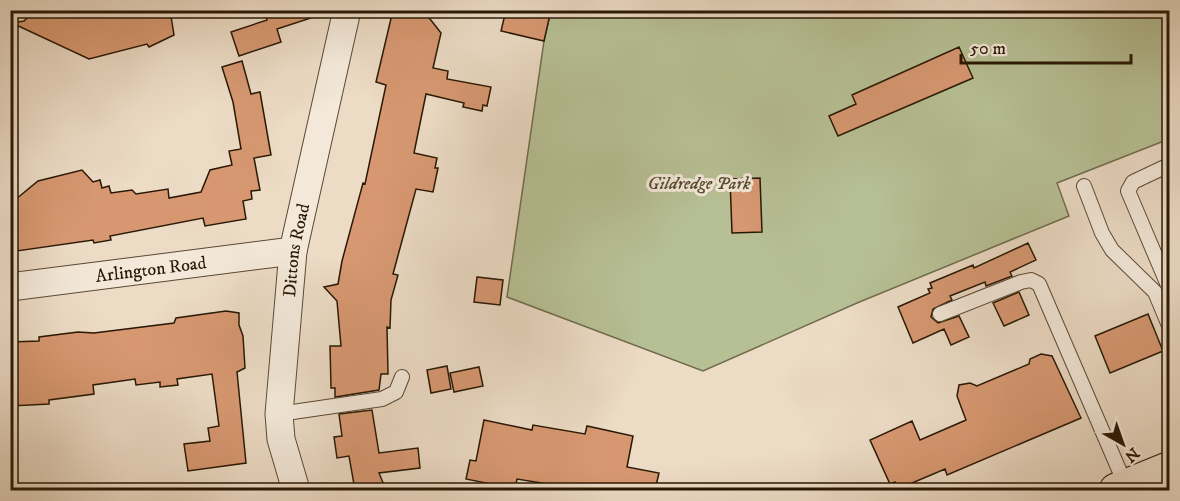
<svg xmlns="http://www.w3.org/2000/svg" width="1180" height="501" viewBox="0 0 1180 501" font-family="'IM FELL DW Pica',serif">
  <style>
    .green { fill: #b7c095; stroke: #706c4d; stroke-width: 1.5 }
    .building { fill: #d79871; stroke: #291805; stroke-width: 1.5 }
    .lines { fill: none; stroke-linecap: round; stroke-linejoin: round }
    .lane-casing { stroke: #5a4935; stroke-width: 16 }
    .street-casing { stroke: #5a4935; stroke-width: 29 }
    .primary-casing { stroke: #291805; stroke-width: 35 }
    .lane { stroke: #f3e8d9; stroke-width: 14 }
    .street { stroke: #f3e8d9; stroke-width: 27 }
    .primary { stroke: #ecdbc5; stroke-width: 33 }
    .labels { text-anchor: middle; stroke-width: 6; stroke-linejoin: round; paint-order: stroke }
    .park-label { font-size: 18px; font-style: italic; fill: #544a30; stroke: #f3e8d9 }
    .street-label { font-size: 18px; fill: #291805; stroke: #f3e8d9 }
  </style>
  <rect width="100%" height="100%" fill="#ecdbc5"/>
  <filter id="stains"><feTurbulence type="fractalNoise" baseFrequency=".00333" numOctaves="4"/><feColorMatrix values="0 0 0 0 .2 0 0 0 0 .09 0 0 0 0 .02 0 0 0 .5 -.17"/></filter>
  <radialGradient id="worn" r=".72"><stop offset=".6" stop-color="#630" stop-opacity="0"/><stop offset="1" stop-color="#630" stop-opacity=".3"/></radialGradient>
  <path class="green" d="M551,11H1169V139L1057,183L1069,216L857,303L703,371L507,297L544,41Z"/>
  <path class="building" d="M70,10H170L174,35L149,47L147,44L89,59L12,23L24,21L31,14L43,12L44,16Z
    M279,10H323V14L277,29L281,42L239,56L231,32L267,20L265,15Z
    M393,10H423L441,33L433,68L448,71L447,79L491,87L487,106L483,105L482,111L463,107L464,103L426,94L414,153L437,158L435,168H438L433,192L416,189L393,274L398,275L391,300L390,328L387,327L388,374H381L379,390L335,397V388H331L330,346H341L337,301L324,287L338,284L342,261L363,183L365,184L386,85L376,82Z
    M506,10H551L544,41L501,31Z
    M959,47L973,78L838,136L829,116L856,104L852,95Z
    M242,61L251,94L260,92L271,155L254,158L260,190L251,191L252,199L243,201L246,219L205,226L203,218L110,236L111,240L94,243L93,240L10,252V204L38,181L82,170L93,182L100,180L102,188L109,186L111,193L132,190L136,194L168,189L169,198L201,192L210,170L232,165L229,151L241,149L233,102L222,67Z
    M760,178L762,232L732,233L730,179Z
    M1028,243L1036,260L1010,272L1012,276L986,286L985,282L950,296L952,300L933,309L931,317L938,323L959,316L969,337L951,345L944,329L913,343L898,307L930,293L928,289L932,288L930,283L973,265L974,268Z
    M477,277L503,280L500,305L474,302Z
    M1019,292L1029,315L1004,326L993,303Z
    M226,311L239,313V325L243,336L245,368L237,372L246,463L188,471L184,444L210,441L208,428L219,426L212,374L177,379L178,385L160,387V382L136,385L135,379L93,385L94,394L49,400V404L10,406V342L39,341V337L78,332L94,333L174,323L176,318Z
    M1148,314L1163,351L1110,373L1095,336Z
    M1041,354L1052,356L1081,418L947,475L945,469L898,489L895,482L890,484L870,440L912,421L920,440L966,420L957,396L959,385L970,383L977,386L1029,364L1030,359Z
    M447,366L451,389L431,393L427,370Z
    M479,367L483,386L454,392L450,373Z
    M372,410L379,453L418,448L420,468L379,473L386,490H355L349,456L337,458L334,437L342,436L339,414Z
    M484,420L532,430L533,425L585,434L587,426L633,436L627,467L659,473L655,490H560V486L517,479L515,489L466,479L470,460L476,461Z"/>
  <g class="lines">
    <defs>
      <path id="lane" d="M1169,165L1133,182L1128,191L1170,290
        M1084,186L1102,233L1112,250L1155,292L1170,328
        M940,314L1021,282L1031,280L1039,284L1126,486
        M279,414L382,399L396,392L402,377"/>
      <g id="street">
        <path id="s1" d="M10,287L293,251"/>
        <path id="s2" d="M296,490L281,439L279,414L293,251L347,10"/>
      </g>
      <path id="primary" d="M1116,490L1170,468"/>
    </defs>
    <use href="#lane" class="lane-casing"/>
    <use href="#street" class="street-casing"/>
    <use href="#primary" class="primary-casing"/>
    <use href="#lane" class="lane"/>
    <use href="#street" class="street"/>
    <use href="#primary" class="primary"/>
  </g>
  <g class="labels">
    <g class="park-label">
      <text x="699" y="189">Gildredge Park</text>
    </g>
    <g class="street-label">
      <text dy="6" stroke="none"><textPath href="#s2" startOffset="243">Dittons Road</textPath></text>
      <text dy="6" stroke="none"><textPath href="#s1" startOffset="142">Arlington Road</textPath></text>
    </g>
  </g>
  <rect width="1180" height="501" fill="none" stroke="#ecdbc5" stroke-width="36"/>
  <rect x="12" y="12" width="1156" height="477" fill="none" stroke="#291805" stroke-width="3"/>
  <rect x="18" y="18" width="1144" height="465" fill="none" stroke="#291805" stroke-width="1.5"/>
  <g transform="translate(1123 444) rotate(140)" stroke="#f3e8d9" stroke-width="4.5" paint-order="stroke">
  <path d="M0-4.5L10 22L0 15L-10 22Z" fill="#291805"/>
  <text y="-9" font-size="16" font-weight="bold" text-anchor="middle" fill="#291805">N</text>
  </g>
  <path d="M961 54v9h170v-9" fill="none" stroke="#291805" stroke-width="3"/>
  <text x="970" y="54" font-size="18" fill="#291805" stroke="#f3e8d9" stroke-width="4.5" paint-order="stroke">50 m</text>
  <rect width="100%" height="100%" filter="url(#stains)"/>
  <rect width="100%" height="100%" fill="url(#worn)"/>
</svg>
